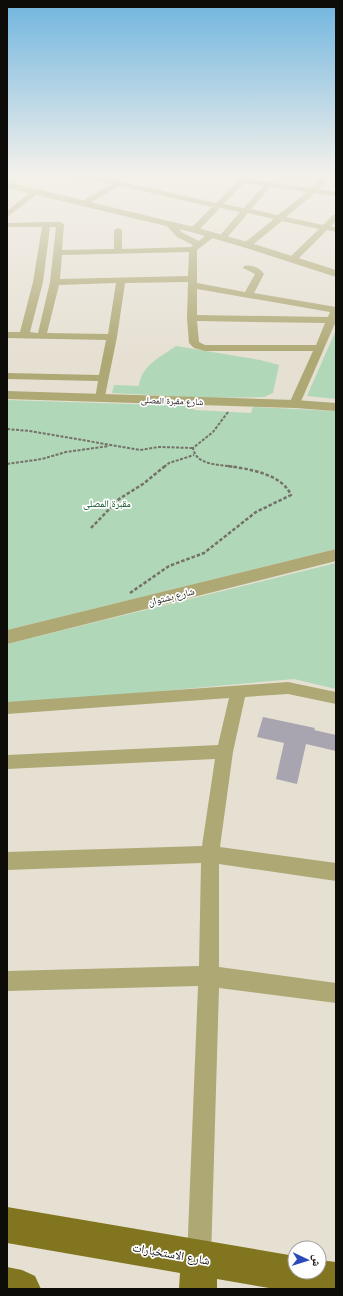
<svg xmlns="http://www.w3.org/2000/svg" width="343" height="1296" viewBox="0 0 343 1296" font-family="'Varela Round','Noto Naskh Arabic',sans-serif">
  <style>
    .green { fill: #b0d7b7 }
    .building { fill: #a8a4b0 }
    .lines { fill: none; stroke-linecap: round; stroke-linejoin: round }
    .path-far1 { stroke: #757169; stroke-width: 2; stroke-dasharray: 3 1.5; stroke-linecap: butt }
    .path { stroke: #757169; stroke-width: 2.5; stroke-dasharray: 3.5 2; stroke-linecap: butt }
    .minor { fill: #aea875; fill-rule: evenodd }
    .tertiary { fill: #aea875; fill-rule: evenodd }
    .primary { fill: #81761f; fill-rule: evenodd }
    .labels { text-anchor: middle; stroke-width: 3.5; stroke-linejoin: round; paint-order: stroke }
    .far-street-label { font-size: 9px; fill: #0e0c08; stroke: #fff }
    .park-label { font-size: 10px; fill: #054e21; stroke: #fff }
    .street-label { font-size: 10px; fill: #0e0c08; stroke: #fff }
    .near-street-label { font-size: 12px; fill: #0e0c08; stroke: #fff }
  </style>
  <rect width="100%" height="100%" fill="#e6e0d3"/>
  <path class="green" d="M336,330V399L307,396Z
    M176,346L260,360L279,365L273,393L264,397L209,398L112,393L114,385L139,386C141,365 161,357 176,346Z
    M7,400L193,406L194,410L251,413L253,407L336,411V549L7,630Z
    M336,563V689L294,679L7,705V644Z"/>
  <path class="building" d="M263,717L315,728L314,730L336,735V751L306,744L297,784L276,779L284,743L257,737Z"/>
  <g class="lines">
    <path class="path-far1" d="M228,412L213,432L193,448C196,466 219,464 234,467
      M7,429L30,431L140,450L159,447L193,448
      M7,464L42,459L66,452L109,446
      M164,467L169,463L194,455"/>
    <path class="path" d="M91,528L119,499L143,484L165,466
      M130,593L169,566L204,553L256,512L291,495C282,474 249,469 228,466"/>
    <path class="minor" d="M76,175H90L216,203L239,180L241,175H249L246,179L311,188L324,175H332L319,189L336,192V196L315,193L286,217L323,225L333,215H336V221L331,226L336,228V232L327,230L295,262L292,263L288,260L289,258L319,229L282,221L250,247L247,248L243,245L244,243L274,219L248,213L225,240H222L218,238L240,212L220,208L197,232H194L190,230L191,228L212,207L120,186L84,206H81V202L112,184L77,177ZM244,183L263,186L244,208L224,204ZM270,187L307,192L278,215L251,209Z
      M33,190H39L40,192L7,217V211Z
      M46,222H60L64,224L62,250L114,249V230L118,228L122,230V249L191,247L193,245L177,237L165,224L169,222H172L183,233L199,241L208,233H214L215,235L214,237L197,250V283L245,292L255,274L243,268L244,266C251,264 260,268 264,274L254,293L336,307V321L299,406H291L289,404L313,351H205L194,348L189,343L187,318L188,282L125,283L117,337L104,401H96L95,399L98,381L7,379V373L99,375L106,340L7,338V332H20L33,282L42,227H7V223ZM50,227H56L50,282L38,333L30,332L43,282ZM189,252L188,276L60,279L62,255ZM116,283L108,334L47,333L59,285ZM197,289L330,312L328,317L197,315ZM197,321L325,323L316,345H205L199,342Z
      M288,682L336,692V704L288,694L245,697L233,752L220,847L336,863V881L219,864V967L336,983V1003L219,988L211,1259L208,1268L199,1271L190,1268L187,1259L198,986L7,991V971L199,966L201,863L7,870V852L202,846L215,759L7,769V755L218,745L229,698L7,714V702Z"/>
    <path class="tertiary" d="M275,175H336V178H280Z
      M7,182L198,228L251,243L336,270V277L243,247L191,232L7,188Z
      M7,391L295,400L336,403V411L295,408L7,399Z
      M336,549V561L7,644V630Z"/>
    <path class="primary" d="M7,1207L295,1256V1272H319V1260L336,1262V1289H275L217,1279V1289H179L180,1273L7,1243Z
      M7,1267L22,1270L35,1276L41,1289H7Z"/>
  </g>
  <linearGradient id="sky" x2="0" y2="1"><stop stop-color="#70b5df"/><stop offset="0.49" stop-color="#f4f1eb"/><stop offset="1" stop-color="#f4f1eb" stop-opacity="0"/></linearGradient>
  <rect width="343" height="356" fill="url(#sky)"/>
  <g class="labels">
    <g class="far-street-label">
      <text transform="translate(172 401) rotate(2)" y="3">شارع مقبرة المصلى</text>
    </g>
    <g class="park-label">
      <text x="107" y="507">مقبرة المصلى</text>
    </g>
    <g class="street-label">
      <text transform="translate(171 596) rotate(-14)" y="4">شارع بشتوان</text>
    </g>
    <g class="near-street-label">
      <text transform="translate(171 1254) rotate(10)" y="4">شارع الاستخبارات</text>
    </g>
  </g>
  <rect width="343" height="1296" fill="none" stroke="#0e0c08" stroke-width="16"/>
  <g transform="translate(307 1260) rotate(94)"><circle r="19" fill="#ffffff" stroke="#9f9e9c"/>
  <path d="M0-3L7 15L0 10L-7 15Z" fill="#2b4aba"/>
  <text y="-6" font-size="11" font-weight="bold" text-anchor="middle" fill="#0e0c08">ش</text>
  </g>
</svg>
